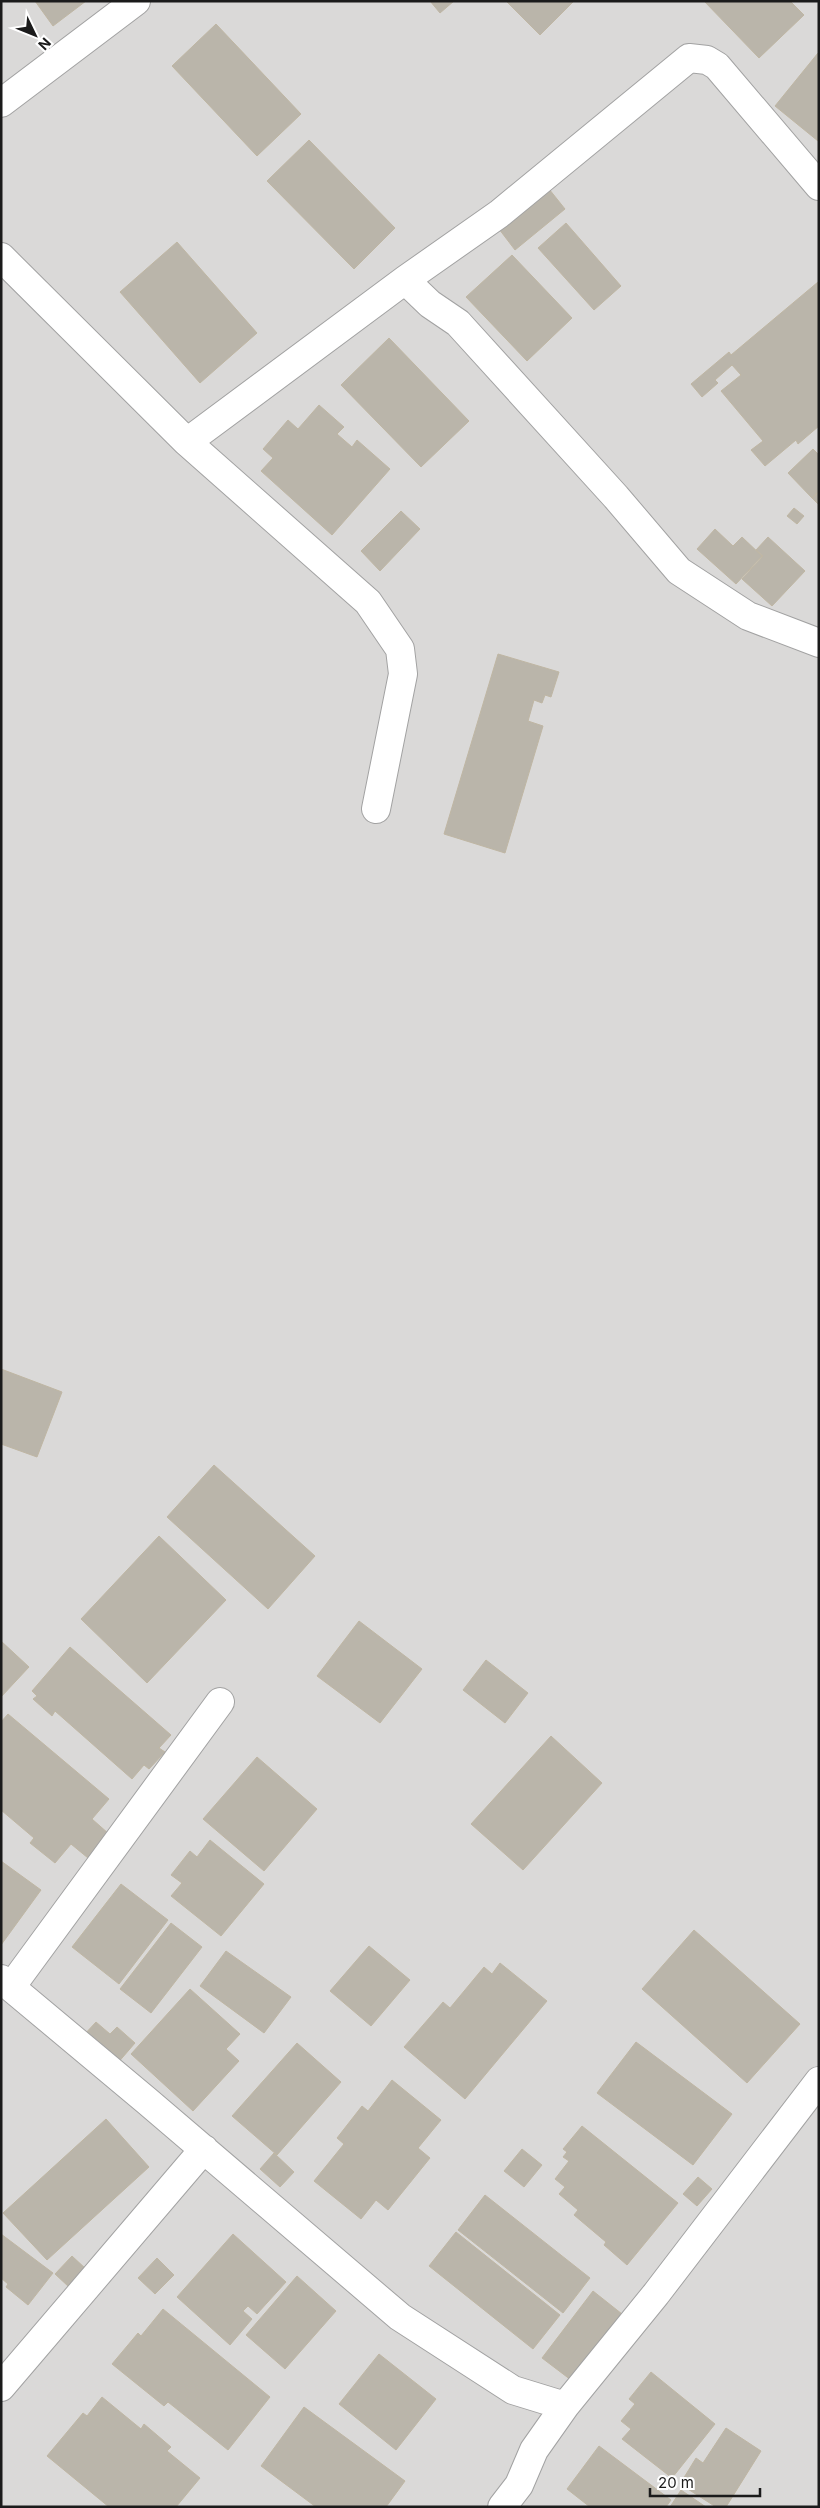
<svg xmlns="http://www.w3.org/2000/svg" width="820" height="2508" viewBox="0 0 820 2508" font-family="Inter,sans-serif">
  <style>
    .residential { fill: #dad9d8 }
    .building { fill: #bab5aa; stroke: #bfb6a3 }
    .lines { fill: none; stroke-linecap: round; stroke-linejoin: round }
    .street-casing { stroke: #a2a2a2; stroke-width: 30 }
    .street { stroke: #fff; stroke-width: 28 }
  </style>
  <rect width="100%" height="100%" fill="#edece0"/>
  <path class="residential" d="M1,1H819V2507H1Z"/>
  <path class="building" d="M35,1H86L53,26Z
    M430,1H454L440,13Z
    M506,1H574L540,35Z
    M704,1H790L804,15L759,58Z
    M216,24L301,114L257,156L172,66Z
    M818,53L819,54L818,141L775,106Z
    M309,140L395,228L354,269L267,181Z
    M549,189L565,209L515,250L499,229Z
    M566,223L621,286L594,310L538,248Z
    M177,242L257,333L200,383L120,292Z
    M512,255L572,318L527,361L466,297Z
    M818,282L819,426L798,444L796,440L765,466L751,450L763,441L721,391L741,375L732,365L715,380L718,383L702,397L691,384L729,352L731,355Z
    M389,338L469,421L421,467L341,385Z
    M319,405L344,427L337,434L352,447L357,440L390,469L332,535L261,471L273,458L263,449L288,420L298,429Z
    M813,449L819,455V491L812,498L788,473Z
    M819,492V505L812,498Z
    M794,508L804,516L797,524L787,516Z
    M401,511L420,529L380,571L361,551Z
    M715,529L733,546L742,537L762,556L736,584L697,549Z
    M768,537L805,571L772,606L742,579L763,556L756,550Z
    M498,654L559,672L551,697L545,695L542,703L534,700L528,721L543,726L505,853L444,834Z
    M1,1369L62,1392L37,1457L1,1444Z
    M214,1465L315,1556L268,1609L167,1517Z
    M159,1536L226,1600L147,1683L81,1619Z
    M359,1621L422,1669L380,1723L317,1676Z
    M1,1641L29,1667L1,1697Z
    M70,1647L171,1735L159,1748L165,1752L149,1769L144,1765L132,1779L55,1711L52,1716L33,1699L37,1696L32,1691Z
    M486,1660L528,1693L505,1723L463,1690Z
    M8,1714L109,1799L92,1819L109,1834L88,1858L71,1844L55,1863L30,1843L34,1838L1,1810V1722Z
    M551,1736L602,1783L523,1870L471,1824Z
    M257,1757L317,1809L264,1871L203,1819Z
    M210,1840L264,1884L221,1936L171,1896L182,1883L171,1875L190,1851L197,1857Z
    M1,1861L41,1890L1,1945Z
    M121,1884L168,1920L119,1984L72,1947Z
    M171,1923L202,1947L151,2013L120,1989Z
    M694,1930L800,2024L747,2083L642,1989Z
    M369,1946L410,1980L371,2026L330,1991Z
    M226,1951L291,1997L264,2033L200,1986Z
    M500,1963L547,2001L465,2099L404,2047L443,2002L450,2008L484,1967L492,1974Z
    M190,1989L240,2034L226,2049L239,2061L193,2111L131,2054Z
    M96,2022L110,2034L117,2027L135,2043L116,2065L83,2036Z
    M636,2042L732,2114L693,2165L597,2093Z
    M297,2043L341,2082L277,2155L232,2116Z
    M392,2080L441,2120L418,2148L430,2158L388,2210L376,2200L361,2219L314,2181L344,2144L337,2138L362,2106L368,2111Z
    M106,2119L149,2167L47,2260L3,2213Z
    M582,2126L678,2203L627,2265L604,2245L606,2242L574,2215L578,2210L559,2194L565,2187L555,2179L569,2161L563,2157L567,2152L563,2149Z
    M522,2149L542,2165L524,2187L504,2171Z
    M274,2153L294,2172L280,2187L260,2169Z
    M698,2177L712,2189L697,2206L683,2194Z
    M485,2195L590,2278L563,2313L458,2230Z
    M456,2232L560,2315L533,2349L429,2266Z
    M1,2234L53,2273L28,2305L6,2287L8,2284L1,2278Z
    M233,2234L286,2282L257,2314L248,2306L243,2311L252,2319L230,2345L177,2297Z
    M72,2256L86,2269L69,2287L55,2274Z
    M157,2258L174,2275L155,2294L138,2278Z
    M297,2276L336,2311L285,2369L246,2335Z
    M593,2291L622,2314L571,2380L542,2358Z
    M163,2309L270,2397L228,2450L168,2402L164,2406L112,2364L138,2333L141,2336Z
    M379,2354L436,2399L396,2450L339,2404Z
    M651,2372L715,2424L672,2478L622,2439L631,2429L621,2421L635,2404L629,2399Z
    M102,2397L141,2429L144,2424L171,2447L167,2451L200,2478L176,2507H109L47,2456L83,2413L87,2416Z
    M304,2407L405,2481L386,2507H316L261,2466Z
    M726,2428L761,2451L726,2507H716L680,2484L696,2458L703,2463Z
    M599,2446L671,2500L666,2507H590L567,2489Z
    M681,2490L706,2507H670Z"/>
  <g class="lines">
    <defs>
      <path id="street" d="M1,103L136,1
        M1,257L187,442L368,602L400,649L403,674L376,809
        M405,280L430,304L458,323L616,497L679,571L748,616L819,643
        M187,442L405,280L499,214L689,58L707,60L717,66L819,186
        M1,1979L147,2101L400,2317L513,2390L565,2406
        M11,1987L220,1702
        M1,2387L204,2149
        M502,2507L519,2485L534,2450L565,2406L656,2294L819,2081"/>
    </defs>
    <use href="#street" class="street-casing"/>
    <use href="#street" class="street"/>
  </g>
  <rect width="820" height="2508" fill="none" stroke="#1b1b1b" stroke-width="5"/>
  <g transform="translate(35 35) rotate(133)" stroke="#ffffff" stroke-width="4" paint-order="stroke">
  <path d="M0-4L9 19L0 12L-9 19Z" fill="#1b1b1b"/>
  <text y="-8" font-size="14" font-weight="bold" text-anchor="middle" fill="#1b1b1b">N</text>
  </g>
  <path d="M650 2488v8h110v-8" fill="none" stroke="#1b1b1b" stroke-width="2.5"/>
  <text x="658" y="2488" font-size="15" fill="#1b1b1b" stroke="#ffffff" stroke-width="4" paint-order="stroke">20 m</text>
</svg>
